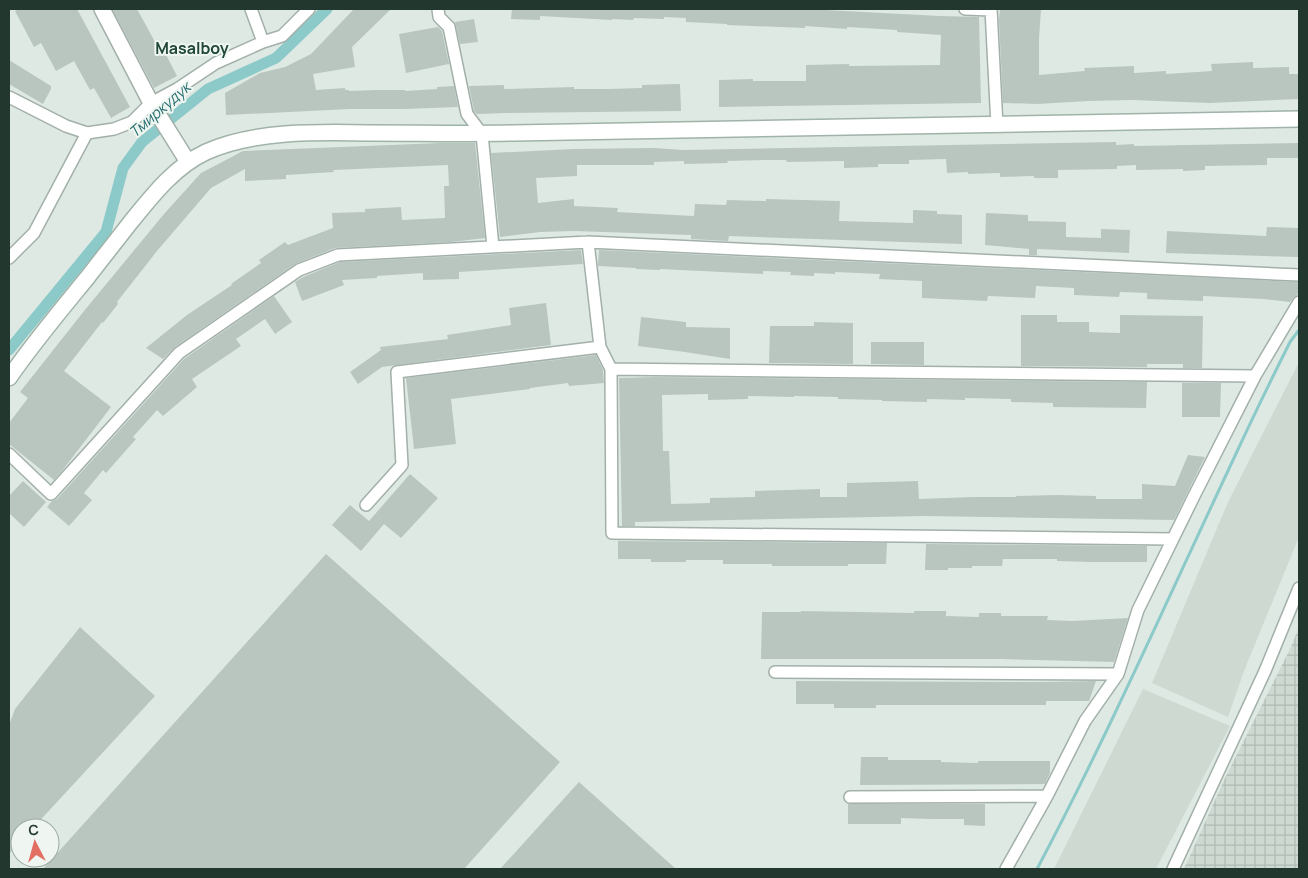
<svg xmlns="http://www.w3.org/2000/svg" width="1308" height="878" viewBox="0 0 1308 878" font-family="Manrope,sans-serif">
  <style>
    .built { fill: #ced9d2 }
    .industrial { fill: url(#industrial-grid) }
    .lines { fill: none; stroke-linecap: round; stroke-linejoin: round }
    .stream { stroke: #8cc9c9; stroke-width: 3 }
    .canal { stroke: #8cc9c9; stroke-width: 11 }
    .building { fill: #b8c6bf }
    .minor-casing { stroke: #a3b0a9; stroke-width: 14 }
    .tertiary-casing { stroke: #a3b0a9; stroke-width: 18 }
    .secondary-casing { stroke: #a0b3a9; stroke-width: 18 }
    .minor { stroke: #fff; stroke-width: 11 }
    .tertiary { stroke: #fff; stroke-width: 15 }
    .secondary { stroke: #fff; stroke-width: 15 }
    .labels { text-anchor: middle; stroke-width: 4; stroke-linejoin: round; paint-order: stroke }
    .water-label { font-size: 15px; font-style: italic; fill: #236b6c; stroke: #eff6f2 }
    .quarter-label { font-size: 16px; font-weight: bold; fill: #204738; stroke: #eff6f2 }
  </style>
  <defs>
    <pattern id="industrial-grid" width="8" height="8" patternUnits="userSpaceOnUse" patternTransform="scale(1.25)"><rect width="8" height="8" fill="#ced9d2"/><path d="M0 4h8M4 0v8" fill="none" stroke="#b1bbb5"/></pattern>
  </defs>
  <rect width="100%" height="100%" fill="#dfe9e3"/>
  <path class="built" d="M1299,362V537L1244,671L1228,717L1152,683L1228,502Z
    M1143,689L1230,726L1156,869H1054Z"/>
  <path class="industrial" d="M1299,627V869H1184L1224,780L1291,647Z"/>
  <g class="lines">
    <path class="stream" d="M1037,869C1108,735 1169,596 1234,458C1252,419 1271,380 1290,342L1299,330"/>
    <path class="canal" d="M9,350L106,232L123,168L142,142L208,89L276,58L327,9"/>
  </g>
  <path class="building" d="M19,9H77L130,107L111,118L94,88L90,90L74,61L56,71L41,43L34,47L15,11Z
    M112,9H137L160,51L163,49L177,76L154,88Z
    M354,9H391L352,47L355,67L313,74L316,90L345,88V90H349V91L377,90H405V91L437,89V87L454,86L458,107L404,109H350L226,115L225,93L260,73L285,67L311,54Z
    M512,9H806L940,16L979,17L981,103L719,107V80L753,79V81H806V65L849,64V66L940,65L941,35L897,32V30L847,27V29L805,26V28L727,25V24L686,22V18L664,17V19L634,18L633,20L612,19V20L540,16V20L511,19Z
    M1000,9H1041L1039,39V75L1085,71L1084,68L1134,66V73L1166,71V74L1212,71L1211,64L1253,62V68L1289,67V74H1299V99L1210,103L1132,100L1088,101L1038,104L1003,103L999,20Z
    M474,19L478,42L460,44L455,22Z
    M438,27L442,31L449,64L406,73L399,34Z
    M9,60L51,86V89L43,104L9,84Z
    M680,84L681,111L505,113L477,114L474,111L469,86L504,85V89L574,87V89H608L642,88V85Z
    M1116,142V145L1134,144V146L1299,143V158H1267V165L1205,166V170L1183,171V169L1136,170V165L1117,166V169L1058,170V178H1034V176L1000,177V173L968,174V172L947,173L946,159L909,160V164H878V167L844,168V161L787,162L786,160H766L727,161L728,163L684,164V161L654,162V165H577V176L536,178L538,203L574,199V206L618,208L617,212L694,216L695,204L726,205L727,200L766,201V199L840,201L839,221L913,223V210L937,211V214L962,215V244L729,236L728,241L691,239V235L575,231L540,232L500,237L491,153L574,149L653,148L684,150Z
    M441,143H475L485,238L451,242L335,248L295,264L175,347L163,359L146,348L187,315L232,285L231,284L261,263L259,260L285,242L288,245L333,228L332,213L365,212V209L401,207L402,220L445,218L444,186H449L448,165L333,170L334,172L286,175V179L245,181V169L211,188L157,251L117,302L118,304L103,323L102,322L64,371L111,407L62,471L54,480L9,444V423L28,398L20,392L84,311L164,214L201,173L243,151Z
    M986,213L1028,215V221L1066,222V237L1101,238V229L1130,230L1129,253L1037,249V255H1029V249L985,245Z
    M1267,227L1299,228V257L1166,253L1167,231L1266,236Z
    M581,250L583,264L459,272V279L423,280V273L377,276V278L342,280L344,285L302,301L295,282L303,277L340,262Z
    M599,250L1299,282V291L1297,295L1293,298L1290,302L1264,299L1203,296V301L1147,299V293L1120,292L1119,297L1074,295V288L1036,286L1035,298L988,296L987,301L922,298V281L879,279L880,274L835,272V274L814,273V276L790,275L791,272L763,271V274L660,269V270L636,269V268L598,266Z
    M274,296L292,322L275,334L265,319L236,339L241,346L192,379L197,387L163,416L157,410L133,437L136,439L106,473L103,470L84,493L92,500L69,526L47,507L52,501L57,499L184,359Z
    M546,303L551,345L382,367L358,384L350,372L381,350L380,347L448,339L447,335L511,325L509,308Z
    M1021,315H1057V322H1089V332L1120,333V315L1203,316L1202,368H1183V364H1147V367L1021,366Z
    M641,317L686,322V327L730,328V359L685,352L638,346Z
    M814,322L853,323V364L769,363L770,326H814Z
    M871,342H924V365L871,364Z
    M596,355L603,370L604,383L569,386L568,383L530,388V389L451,399L456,444L414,449L406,378Z
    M655,377L1147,382L1146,408L1053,407V403L1011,402V399L965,398V400L927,399V402L882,401V400L838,399V397L794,396V397L748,396V399L708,400V394L662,395L663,451H669L671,504L710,503V498L755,497V491L820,489V497H847V483L918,481L919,499L973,497H1016V496L1057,495L1096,496V499H1142V484L1175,486L1188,455L1205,457L1174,520L925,516L635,522V526H622L619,378Z
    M1182,383H1221L1220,417H1182Z
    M410,474L438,498L401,538L384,524L361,551L332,525L350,505L369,521Z
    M23,481L46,502L24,527L9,513V496Z
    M618,541L887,543L886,564H848V566H772V564H723V560H686V562H651V559H618Z
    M926,544L1147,546V562H1091L1057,561V559H1003L1002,566H972V568H948V570H925Z
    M326,554L560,762L464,869H43Z
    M801,611L914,613V611H946V616L979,617V613H1001V616H1048L1047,620L1072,621L1128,618L1114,662L1001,659H761L762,612H801Z
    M80,627L155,696L33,828H20V842L9,854V725L15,709Z
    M796,681L1042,682L1096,681L1089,701H1046V705H876V708H834V704H796Z
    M861,757H888V760H941V762L978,763V761H1050V773L1045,784L860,785Z
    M579,782L676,869H500Z
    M848,804H985V826L964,825V819H930L901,818V824H848Z"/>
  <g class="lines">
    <defs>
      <path id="minor" d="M251,9L263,42
        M438,9L439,17L449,27L467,114L482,134L493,247
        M965,9L991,10
        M991,9L997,126
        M9,97L66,126L87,133L114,129L132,122L151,103L177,89L216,63L263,42L282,36L309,9
        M588,242L600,347L611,369L612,533L1173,539
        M9,258L34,233L87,133
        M611,369L1255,376
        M9,454L51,494L179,353L299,270L338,255L588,242L1299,275
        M366,505L402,465L397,372L600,347
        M775,672L1118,674
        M850,797L1047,796
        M1006,869L1047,796L1085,721L1118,674L1138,610L1194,496L1255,376L1299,302
        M1173,869L1265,671L1299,588"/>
      <path id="tertiary" d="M102,9L151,103L188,162"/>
      <path id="secondary" d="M9,378C33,343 60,311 87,278C101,260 116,241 130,223C152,196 174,167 206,152C254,130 321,132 372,133C419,133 466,134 513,133C775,129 1037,125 1299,119"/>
    </defs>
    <use href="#minor" class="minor-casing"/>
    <use href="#tertiary" class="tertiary-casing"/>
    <use href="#secondary" class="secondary-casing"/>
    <use href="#minor" class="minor"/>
    <use href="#tertiary" class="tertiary"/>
    <use href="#secondary" class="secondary"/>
  </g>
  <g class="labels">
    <g class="water-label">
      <text transform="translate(160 110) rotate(-41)" y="5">Тмиркудук</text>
    </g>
    <g class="quarter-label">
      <text x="192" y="54">Masalboy</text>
    </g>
  </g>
  <rect width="1308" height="878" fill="none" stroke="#22372e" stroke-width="20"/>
  <g transform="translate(35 843) rotate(354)"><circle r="24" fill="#eff6f2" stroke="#9daaa4"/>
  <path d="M0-4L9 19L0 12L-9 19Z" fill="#e36f63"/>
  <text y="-8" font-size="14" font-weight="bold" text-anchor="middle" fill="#22372e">С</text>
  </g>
</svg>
